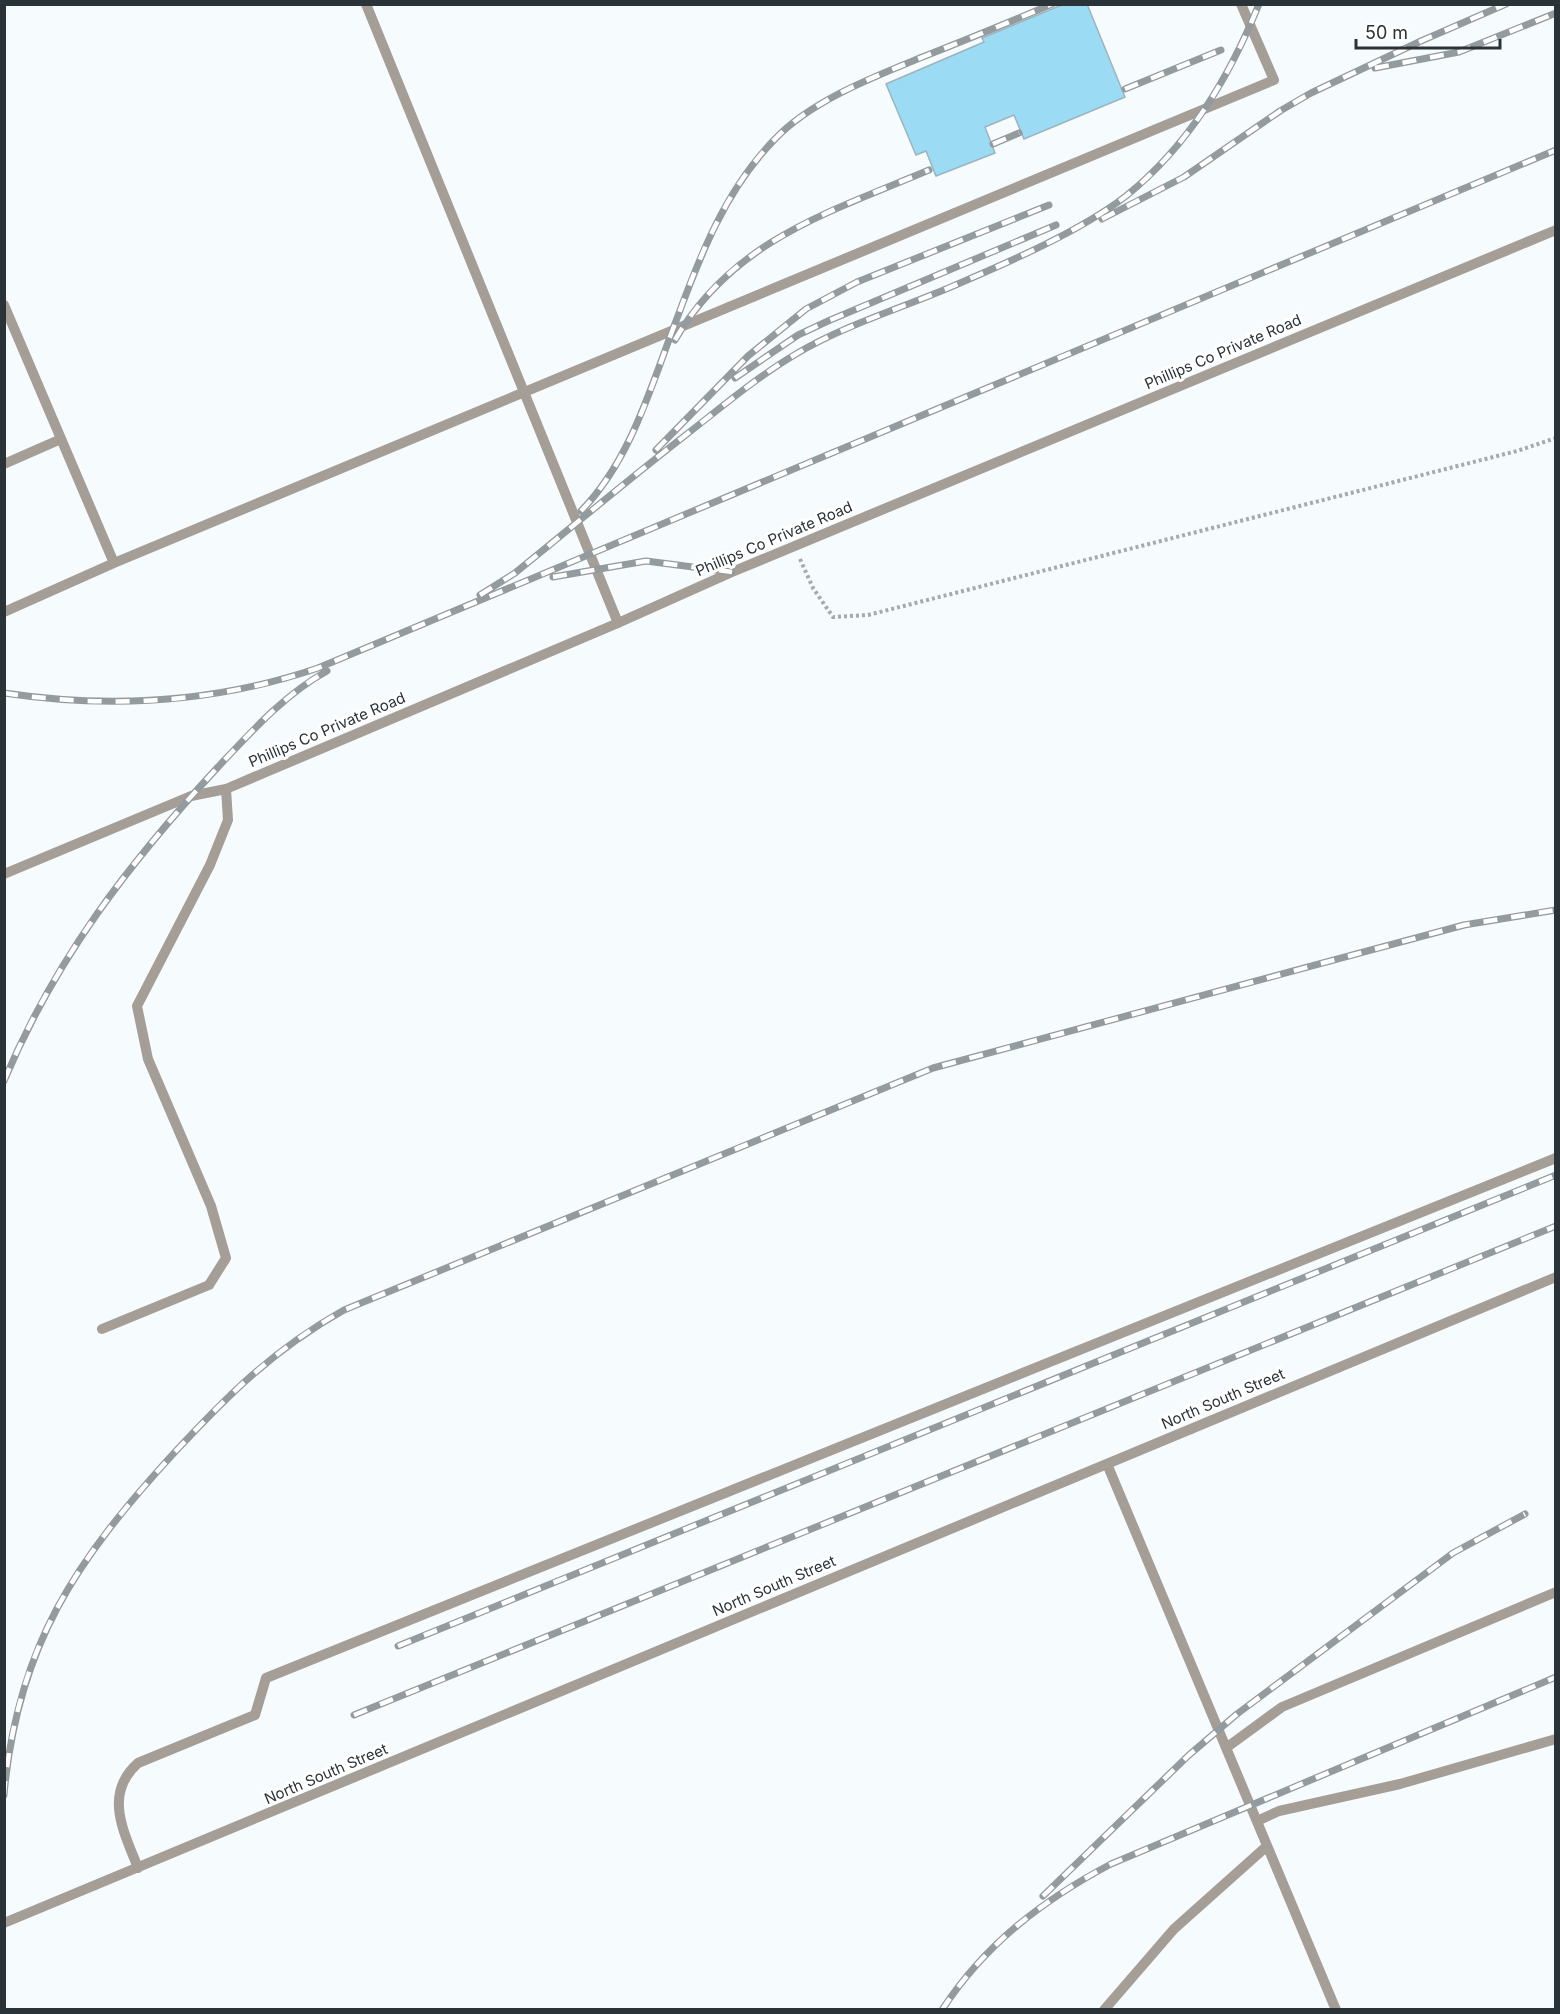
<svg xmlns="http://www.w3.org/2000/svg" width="1560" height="2014" viewBox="0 0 1560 2014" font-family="Inter,sans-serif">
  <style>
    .building { fill: #9cdbf4; stroke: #9cb4bd; stroke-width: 1.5 }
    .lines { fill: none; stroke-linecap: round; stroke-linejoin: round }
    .path { stroke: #a4aaad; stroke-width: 4; stroke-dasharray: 3 3; stroke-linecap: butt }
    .lane { stroke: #a59e97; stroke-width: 10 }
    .rail-casing { stroke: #949b9e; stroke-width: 7 }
    .rail { stroke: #fff; stroke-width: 4.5; stroke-dasharray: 14; stroke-linecap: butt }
    .labels { text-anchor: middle; stroke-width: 6; stroke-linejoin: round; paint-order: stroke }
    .street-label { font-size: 15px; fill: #2a3337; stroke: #fff }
  </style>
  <rect width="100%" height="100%" fill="#f6fbfd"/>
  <path class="building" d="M1064,4H1087L1125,97L1024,139L1014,115L985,127L995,153L936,176L926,151L916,155L886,84L984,42L982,38Z"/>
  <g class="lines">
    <path class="path" d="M800,559L813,588L833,617L868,615L1517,451L1556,438"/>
    <path class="lane" d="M366,4L618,623
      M4,305L114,563L4,612
      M4,464L61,439
      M114,563L1274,80L1241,4
      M4,874L191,796L226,789L618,623L732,572L1556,230
      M102,1329L209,1285L226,1258L211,1206L148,1059L137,1006L210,865L228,820L226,789
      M1107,1464L1336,2010
      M1226,1748L1282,1707L1556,1592
      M1257,1821L1279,1811L1400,1784L1556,1739
      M138,1868C124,1832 103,1794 138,1763L255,1715L266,1678L1556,1158
      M4,1923L1556,1277
      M1104,2010L1174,1929L1267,1846"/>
    <defs>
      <path id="rail" d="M1375,68L1459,52L1556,13
        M1125,89L1221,50
        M993,144L1019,133
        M1102,219L1184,177L1280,111L1311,93L1421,41L1506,4
        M675,340C733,240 830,212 929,170
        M735,378L798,335L828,321L1056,225
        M656,450L748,356L806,309L857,282L1049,205
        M581,511C631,460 651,386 676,321C700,256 725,190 775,139C812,100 876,76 925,56C968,39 1010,22 1052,4
        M553,577L646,561L732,572
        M480,595L515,573C572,527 629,479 687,434C723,406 757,377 796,354C843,326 896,310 946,289C1002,265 1078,233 1126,196C1189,145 1229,78 1259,4
        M4,693C112,709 215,703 318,668L1556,150
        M4,1081C55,959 129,863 218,767C251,732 285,694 327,671
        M398,1646L1556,1175
        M354,1715L1556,1226
        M4,1795C17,1646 76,1560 174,1453C229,1394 273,1350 344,1310L933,1068L1464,925L1556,910
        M1043,1896L1189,1755L1237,1714L1453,1553L1525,1514
        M942,2010C985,1944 1043,1900 1111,1864L1556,1677"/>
    </defs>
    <use href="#rail" class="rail-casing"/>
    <use href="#rail" class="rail"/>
  </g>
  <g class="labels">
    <g class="street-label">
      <text transform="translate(1223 352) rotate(-23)" y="5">Phillips Co Private Road</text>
      <text transform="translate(774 539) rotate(-23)" y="5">Phillips Co Private Road</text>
      <text transform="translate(327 730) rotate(-23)" y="5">Phillips Co Private Road</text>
      <text transform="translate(1223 1399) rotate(-23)" y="5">North South Street</text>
      <text transform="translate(774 1586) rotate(-23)" y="5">North South Street</text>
      <text transform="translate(326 1774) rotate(-23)" y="5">North South Street</text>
    </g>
  </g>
  <rect width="1560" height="2014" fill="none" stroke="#2a3337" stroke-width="12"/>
  <path d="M1356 39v9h144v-9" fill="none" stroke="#2a3337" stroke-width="3"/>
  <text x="1365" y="39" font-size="18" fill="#2a3337" stroke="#ffffff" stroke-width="4.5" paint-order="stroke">50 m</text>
</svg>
